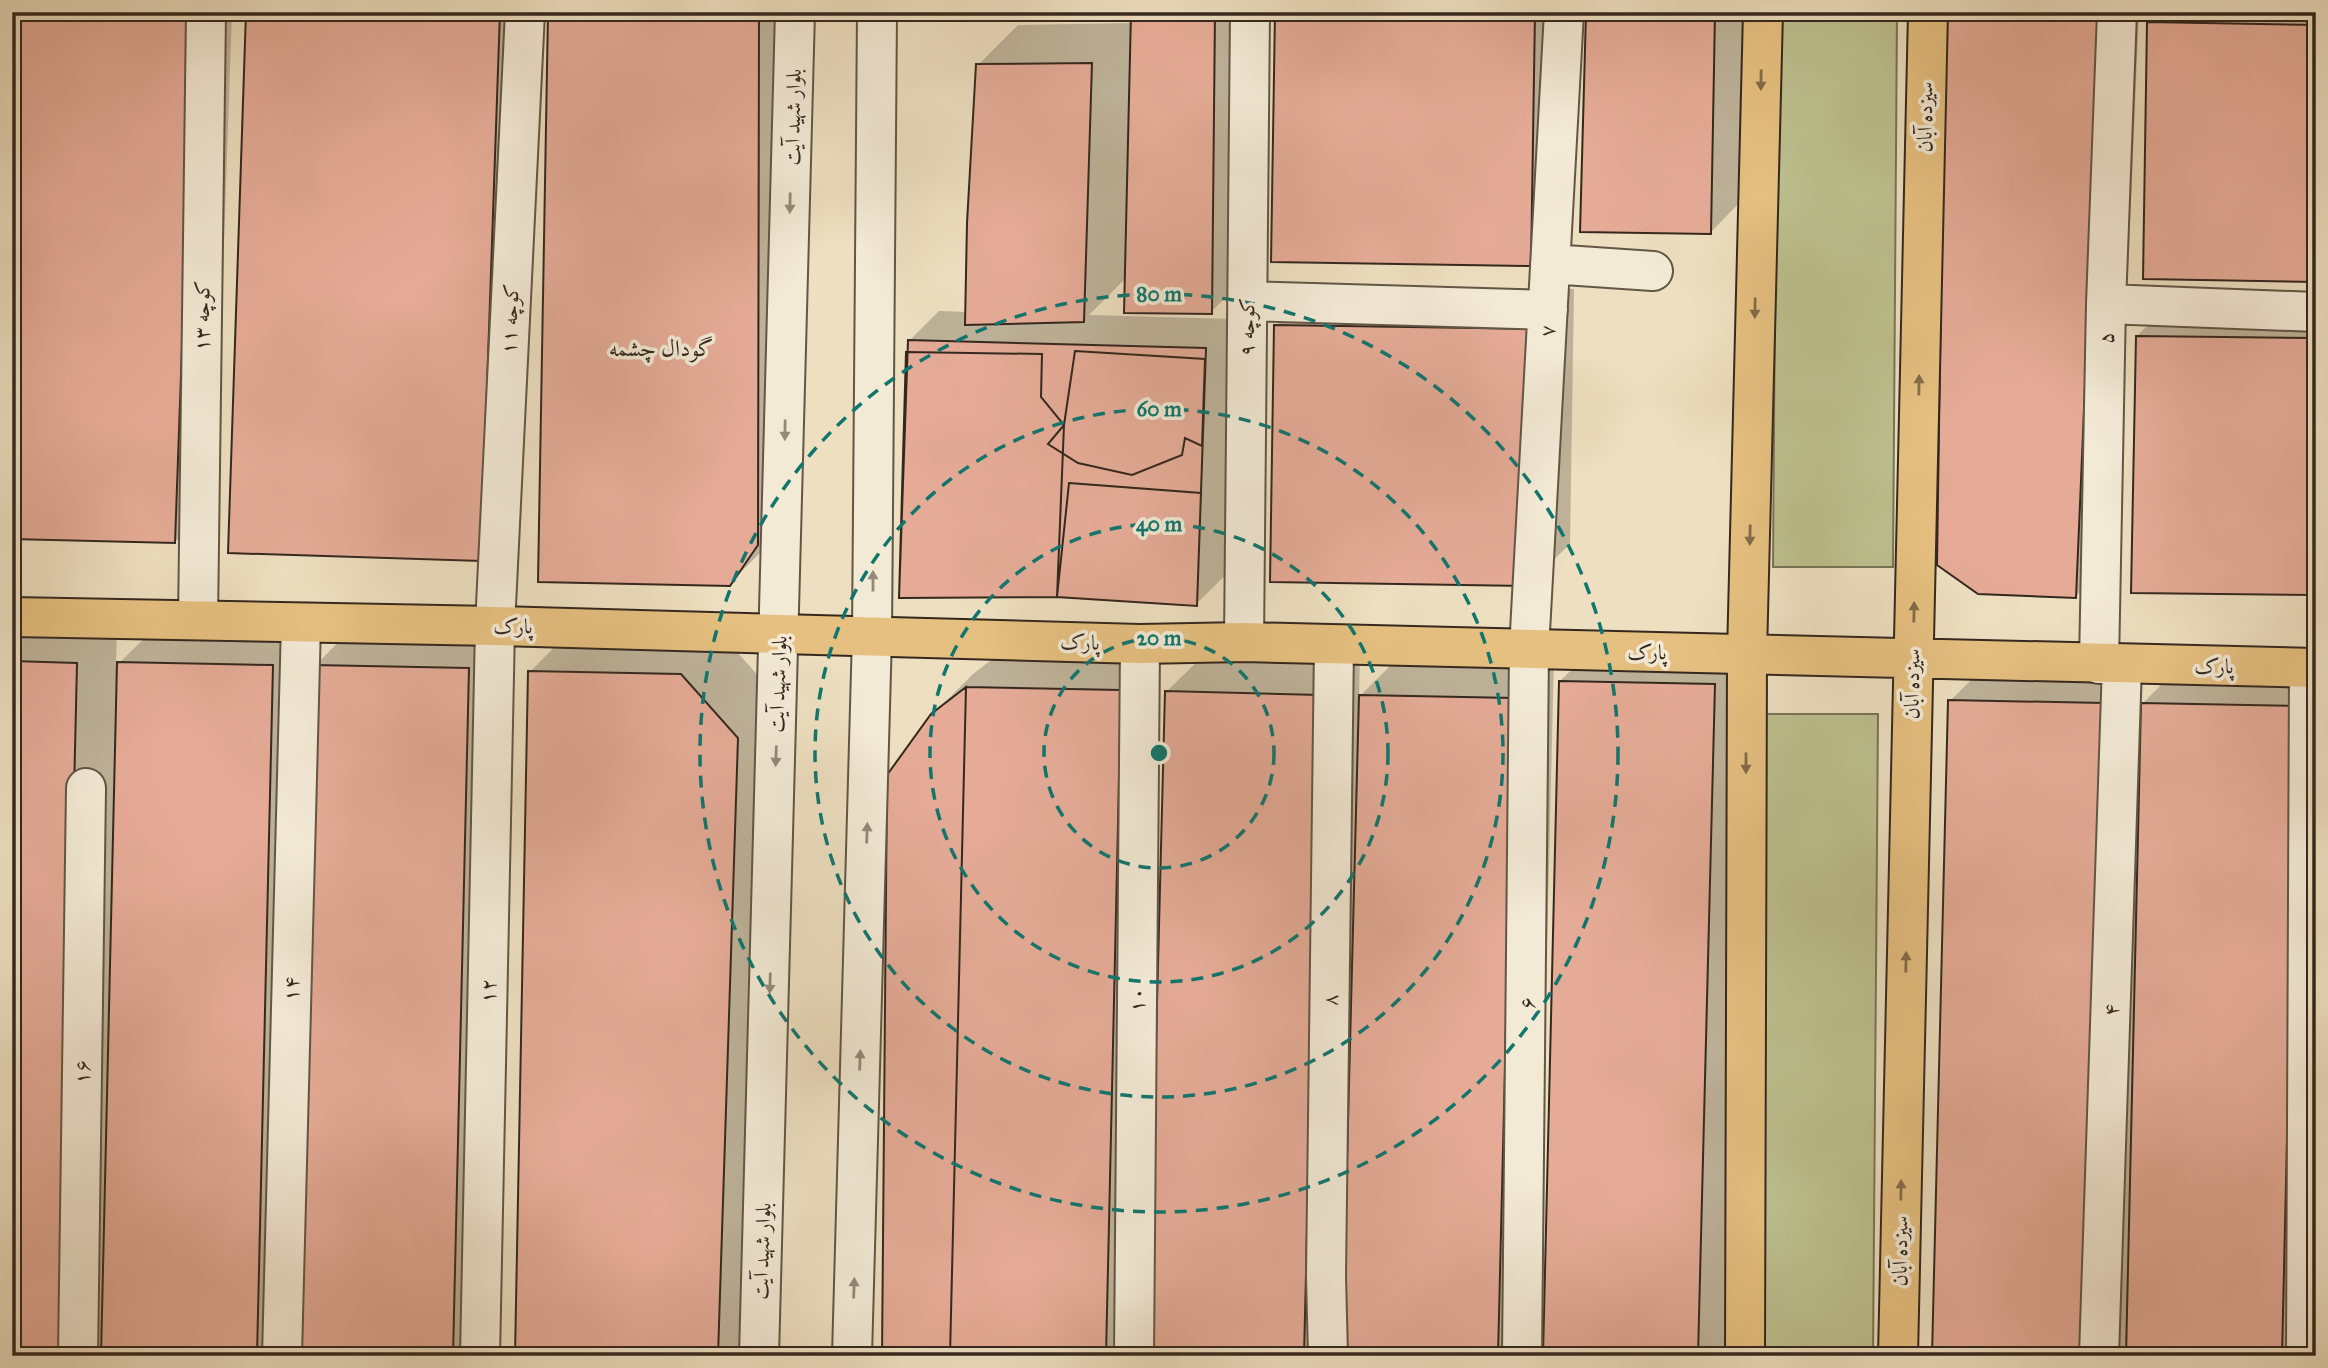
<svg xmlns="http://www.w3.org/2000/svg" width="2328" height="1368" viewBox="0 0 2328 1368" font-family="'IM FELL Great Primer',Amiri,serif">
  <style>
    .green { fill: #bdc08f; stroke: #787456; stroke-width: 2 }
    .shadow { fill: #0003 }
    .building { fill: #e5ab97; stroke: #34281e; stroke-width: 2 }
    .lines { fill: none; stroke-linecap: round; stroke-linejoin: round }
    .minor-casing { stroke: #625646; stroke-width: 42 }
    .major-casing { stroke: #34281e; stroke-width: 42 }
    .minor { stroke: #f3ead6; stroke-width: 38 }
    .major { stroke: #e6c080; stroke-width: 38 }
    .oneway { fill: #846c4a }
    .oneway2 { fill: #94897a }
    .ring { fill: none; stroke: #0f766e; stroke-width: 3.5; stroke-dasharray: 12 9 }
    .labels { text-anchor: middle; stroke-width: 7; stroke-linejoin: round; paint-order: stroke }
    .street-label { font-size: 21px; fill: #34281e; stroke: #f3ead6 }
    .neighbourhood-label { font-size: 23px; fill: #34281e; stroke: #f3ead6 }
    .centre { fill: #0f766e; stroke: #f3ead6; stroke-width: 3.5 }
    .ring-label { font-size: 21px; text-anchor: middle; font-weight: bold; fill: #0f766e; stroke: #f3ead6; stroke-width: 7; stroke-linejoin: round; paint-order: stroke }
  </style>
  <rect width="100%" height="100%" fill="#eddfc0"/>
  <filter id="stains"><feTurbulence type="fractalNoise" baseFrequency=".00286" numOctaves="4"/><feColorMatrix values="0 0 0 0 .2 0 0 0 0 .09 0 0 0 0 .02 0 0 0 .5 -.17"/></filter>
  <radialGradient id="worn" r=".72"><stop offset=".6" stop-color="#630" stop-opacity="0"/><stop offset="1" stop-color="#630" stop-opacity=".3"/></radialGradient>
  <path class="green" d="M1777,12H1897L1893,567H1773Z
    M1757,714H1878L1873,1356H1753Z"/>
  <path class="shadow" d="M12,12H232L215,501L175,542Z
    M248,12H538L520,519L480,559Z
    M550,12H798L770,543L729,584Z
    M1133,12H1254L1251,272L1211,312L1127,277L1089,315L1234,319L1237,564L1196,604L910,340L939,311L967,312L978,65L1018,25L1133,23Z
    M1277,12H1574L1571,224L1530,265Z
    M1588,12H1754L1751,191L1711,232Z
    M1947,12H2139L2116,556L2076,596Z
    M2160,12H2316V280L2149,23Z
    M1316,285L1574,289L1570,544L1529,584L1276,326Z
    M2178,296L2316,298V594L2137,336Z
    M12,621L117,623L116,666L160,623L313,626L312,669L355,625L509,628L491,1356H12Z
    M570,631L721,634L778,698L756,1356H517L530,672Z
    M1601,641L1754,644L1737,1356H1544L1560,681Z
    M1008,647L1161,651L1144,1356H884L932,715L973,674Z
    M1207,652L1360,655L1359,697L1401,655L1554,659L1537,1356H1150L1166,692Z
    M1990,661L2143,664L2142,704L2183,663L2316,666V1356H1934L1950,701Z"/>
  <path class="building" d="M12,12H194L175,543L12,539Z
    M246,12H500L481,561L228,553Z
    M548,12H759L758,545L730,586L538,582Z
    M1131,12H1215L1212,314L1124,313Z
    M1275,12H1535L1531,266L1271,262Z
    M1586,12H1715L1711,234L1580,232Z
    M1945,12H2101L2076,598L1978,594L1937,565Z
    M2147,22L2316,25V282L2143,279Z
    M1092,63L1084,322L965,325L967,223L976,64Z
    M1274,325L1535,329L1530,586L1270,582Z
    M2136,336L2316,338V595L2131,593Z
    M908,340L1206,348L1197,606L1057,597L899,598Z
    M1075,351L1205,359L1202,446L1185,438L1182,455L1132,475L1078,463L1048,444L1064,425Z
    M906,352L1042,354L1041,397L1064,425L1057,597L899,598Z
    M1069,483L1201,493L1197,606L1057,597Z
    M12,661L77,663L61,1356H12Z
    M117,662L273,665L257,1356H101Z
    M313,665L469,668L453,1356H297Z
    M528,671L681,674L738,738L718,1356H515Z
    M1559,681L1715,684L1698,1356H1543Z
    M966,687L1121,690L1106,1356H950Z
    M966,687L950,1356H882L887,775L931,714Z
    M1165,691L1320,695L1304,1356H1148Z
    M1359,695L1514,698L1498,1356H1342Z
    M1948,700L2104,703L2088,1356H1932Z
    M2141,703L2297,706L2282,1356H2126Z"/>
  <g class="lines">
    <defs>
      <path id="minor" d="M1550,264L1653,271
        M1247,301L1548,310
        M2106,304L2316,312
        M198,620L206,12
        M1244,642L1250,12
        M2099,664L2106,304L2117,12
        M78,1356L86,788
        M282,1356L301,623
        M480,1356L495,626L525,12
        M759,1356L795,12
        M852,1356L872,635L877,12
        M1134,1356L1140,644
        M1328,1356L1326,1276L1334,645
        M1522,1356L1529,650L1564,12
        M2099,1356L2122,664
        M2306,1356L2309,668"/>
      <path id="major" d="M12,617L495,626L1140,644L1244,642L2316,668
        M1745,1356L1747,655L1763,12
        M1898,1356L1928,12"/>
    </defs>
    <use href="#minor" class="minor-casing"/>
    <use href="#major" class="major-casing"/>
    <use href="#minor" class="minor"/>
    <use href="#major" class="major"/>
  </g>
  <defs><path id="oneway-solid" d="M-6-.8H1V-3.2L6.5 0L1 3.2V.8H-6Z" transform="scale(1.75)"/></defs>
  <g class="oneway">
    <use href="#oneway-solid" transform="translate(1761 80) rotate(91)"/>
    <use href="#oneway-solid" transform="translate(1755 308) rotate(91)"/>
    <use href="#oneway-solid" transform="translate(1919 385) rotate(-89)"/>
    <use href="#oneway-solid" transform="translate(1750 535) rotate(91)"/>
    <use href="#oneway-solid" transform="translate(1914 612) rotate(-89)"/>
    <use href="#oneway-solid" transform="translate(1746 763) rotate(90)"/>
    <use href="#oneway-solid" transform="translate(1906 962) rotate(-89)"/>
    <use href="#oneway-solid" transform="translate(1901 1190) rotate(-89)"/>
  </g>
  <g class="oneway2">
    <use href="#oneway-solid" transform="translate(790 203) rotate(91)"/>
    <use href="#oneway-solid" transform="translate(785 430) rotate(91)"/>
    <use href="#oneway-solid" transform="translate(873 581) rotate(-90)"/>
    <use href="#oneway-solid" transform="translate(776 756) rotate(92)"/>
    <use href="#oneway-solid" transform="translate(867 833) rotate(-88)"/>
    <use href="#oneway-solid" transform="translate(770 983) rotate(92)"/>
    <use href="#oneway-solid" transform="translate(860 1060) rotate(-88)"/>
    <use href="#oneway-solid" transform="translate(854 1288) rotate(-88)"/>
  </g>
  <g class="ring">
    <circle cx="1159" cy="753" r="115"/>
    <circle cx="1159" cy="753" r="229"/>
    <circle cx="1159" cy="753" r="344"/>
    <circle cx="1159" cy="753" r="459"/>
  </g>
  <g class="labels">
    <g class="street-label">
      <text transform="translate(793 117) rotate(-89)" y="7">بلوار شهید آیت</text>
      <text transform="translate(1925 117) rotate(-89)" y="7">سیزده آبان</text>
      <text transform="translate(202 316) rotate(-89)" y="7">کوچه ۱۳</text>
      <text transform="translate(510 319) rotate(-87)" y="7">کوچه ۱۱</text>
      <text transform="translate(1247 327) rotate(-89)" y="7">کوچه ۹</text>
      <text transform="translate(1547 331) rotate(-87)" y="7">۷</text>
      <text transform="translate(2106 338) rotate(-89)" y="7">۵</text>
      <text transform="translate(513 626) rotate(1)" y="7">پارک</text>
      <text transform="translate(1080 642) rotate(2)" y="7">پارک</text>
      <text transform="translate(1647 652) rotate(1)" y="7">پارک</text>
      <text transform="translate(2214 666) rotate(1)" y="7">پارک</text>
      <text transform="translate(778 684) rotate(-88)" y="7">بلوار شهید آیت</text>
      <text transform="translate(1912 684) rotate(-89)" y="7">سیزده آبان</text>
      <text transform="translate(291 989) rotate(-89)" y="7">۱۴</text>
      <text transform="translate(488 991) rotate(-89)" y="7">۱۲</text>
      <text transform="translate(1137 1000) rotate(-89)" y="7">۱۰</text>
      <text transform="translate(1330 1000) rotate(-89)" y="7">۸</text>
      <text transform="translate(1527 1003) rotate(-90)" y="7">۶</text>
      <text transform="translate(2111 1010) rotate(-88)" y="7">۴</text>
      <text transform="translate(82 1072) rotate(-89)" y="7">۱۶</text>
      <text transform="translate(762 1251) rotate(-88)" y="7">بلوار شهید آیت</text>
      <text transform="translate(1900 1251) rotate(-89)" y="7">سیزده آبان</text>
    </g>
    <g class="neighbourhood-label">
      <text x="661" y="356">گودال چشمه</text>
    </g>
  </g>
  <circle cx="1159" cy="753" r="10" class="centre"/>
  <g class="ring-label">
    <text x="1159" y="301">80 m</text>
    <text x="1159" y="416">60 m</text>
    <text x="1159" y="531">40 m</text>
    <text x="1159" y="645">20 m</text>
  </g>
  <rect width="2328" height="1368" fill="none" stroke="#eddfc0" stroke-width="42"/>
  <rect x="14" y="14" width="2300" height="1340" fill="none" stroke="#34281e" stroke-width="3.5"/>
  <rect x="21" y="21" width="2286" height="1326" fill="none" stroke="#34281e" stroke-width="2"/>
  <rect width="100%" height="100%" filter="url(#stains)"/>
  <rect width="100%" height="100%" fill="url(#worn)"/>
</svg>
